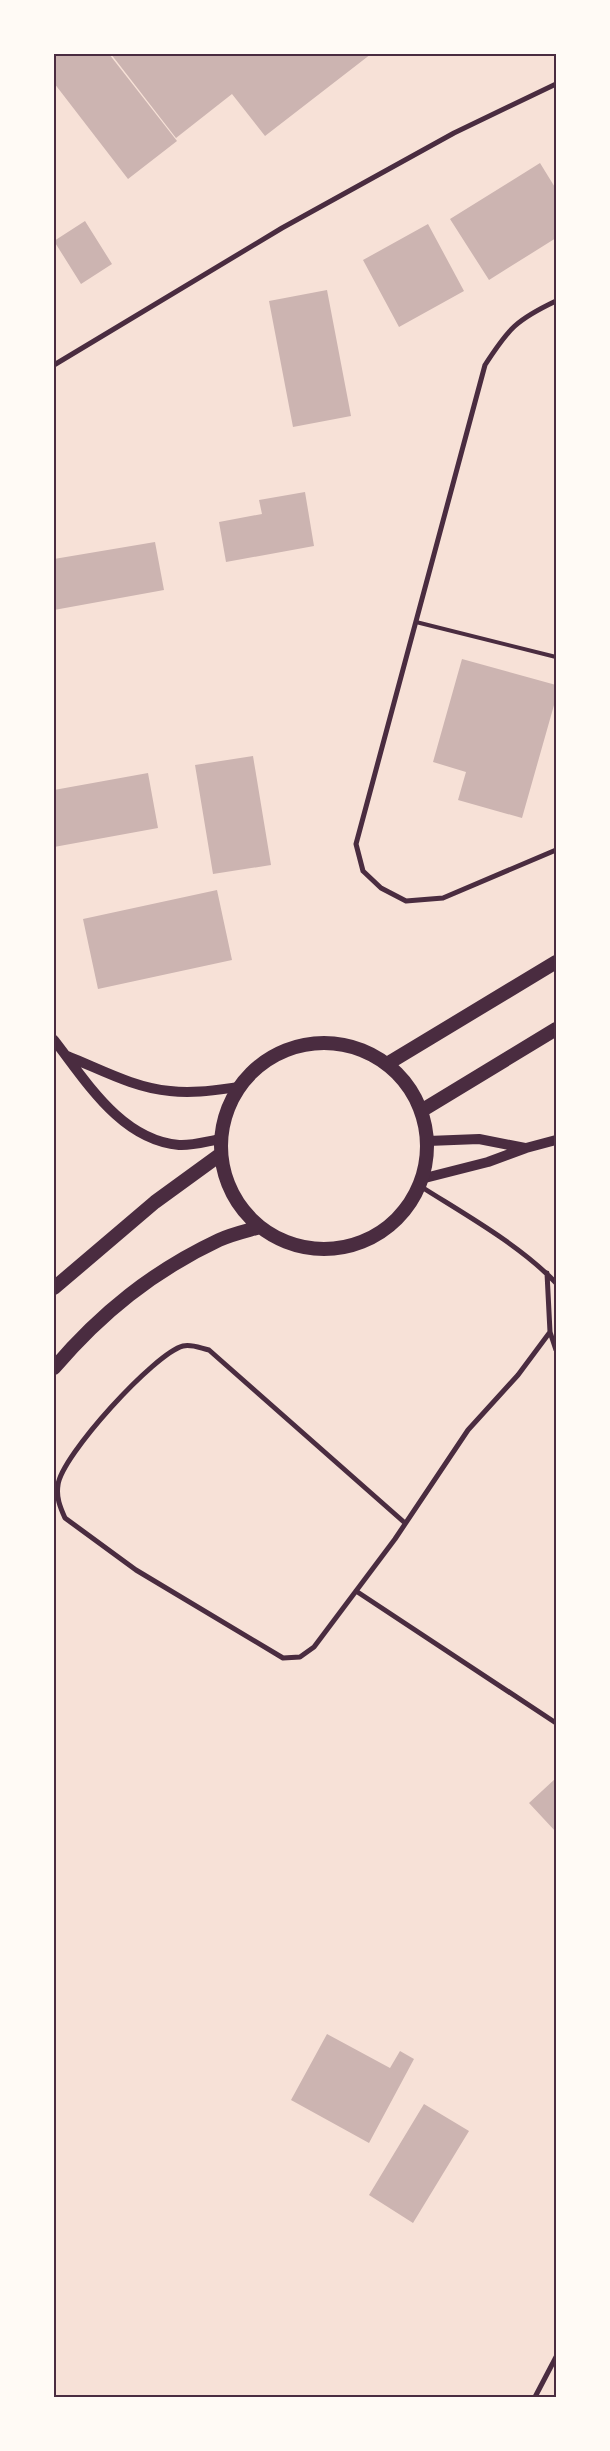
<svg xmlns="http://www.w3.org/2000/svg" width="610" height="2451" viewBox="0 0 610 2451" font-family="'Nunito Sans',sans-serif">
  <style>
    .building { fill: #ccb4b1 }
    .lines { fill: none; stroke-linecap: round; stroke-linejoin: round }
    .service { stroke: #4a2c40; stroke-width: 4 }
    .minor { stroke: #4a2c40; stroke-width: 5 }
    .secondary { stroke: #4a2c40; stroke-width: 10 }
    .trunk { stroke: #4a2c40; stroke-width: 14 }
    .neatline { fill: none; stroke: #4a2c40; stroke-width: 2 }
  </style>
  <rect width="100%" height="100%" fill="#f7e1d7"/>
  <path class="building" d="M58,54H109L177,141L128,179L54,83V57Z
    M111,54H371L265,136L232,94L176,138Z
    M540,163L556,189V238L489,280L450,219Z
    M85,221L112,264L81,284L54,241Z
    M428,224L464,291L399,327L363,260Z
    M327,290L351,416L293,427L269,301Z
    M305,492L314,546L226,562L219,522L262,514L259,500Z
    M155,542L164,590L54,610V559Z
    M462,659L556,685V698L522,818L458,800L466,772L433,762Z
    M253,756L271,865L213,874L195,765Z
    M148,773L158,828L54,847V790Z
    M217,890L232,960L98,989L83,919Z
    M556,1778V1832L529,1803Z
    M327,2034L390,2068L400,2051L414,2059L369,2143L291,2100Z
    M424,2104L469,2131L413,2223L369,2195Z"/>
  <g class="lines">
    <path class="service" d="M416,622L556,657"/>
    <path class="minor" d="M556,301C516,320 509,328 485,365L356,844L363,871L381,888L406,901L443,898L556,850
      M54,365L282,228L454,133L556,84
      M420,1186C464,1214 520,1245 556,1283
      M547,1273L550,1332L556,1350
      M405,1523L209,1350C200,1348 192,1344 183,1346C155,1353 61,1456 58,1485C56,1497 60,1507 65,1518L136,1570L283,1658L300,1657L314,1647L395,1539L468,1430L518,1375L550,1332
      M356,1591L556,1723
      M535,2397L556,2357"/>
    <path class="secondary" d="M54,1040C86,1081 121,1140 179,1145C192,1146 208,1141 221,1139
      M67,1056C100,1069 134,1088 170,1091C193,1094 216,1090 239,1087
      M428,1141L479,1139L525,1148
      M421,1179L488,1162L526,1148L556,1140"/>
    <path class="trunk" d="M221 1146a103 103 0 1 1 206 0a103 103 0 1 1-206 0Z
      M387,1064L556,962
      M421,1111L556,1029
      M54,1288L155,1202L221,1154
      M54,1368C101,1313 153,1271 219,1240C232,1234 246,1231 260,1227"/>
  </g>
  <rect width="610" height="2451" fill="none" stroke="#fffaf5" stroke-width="110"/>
  <rect x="55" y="55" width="500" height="2341" class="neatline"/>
</svg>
